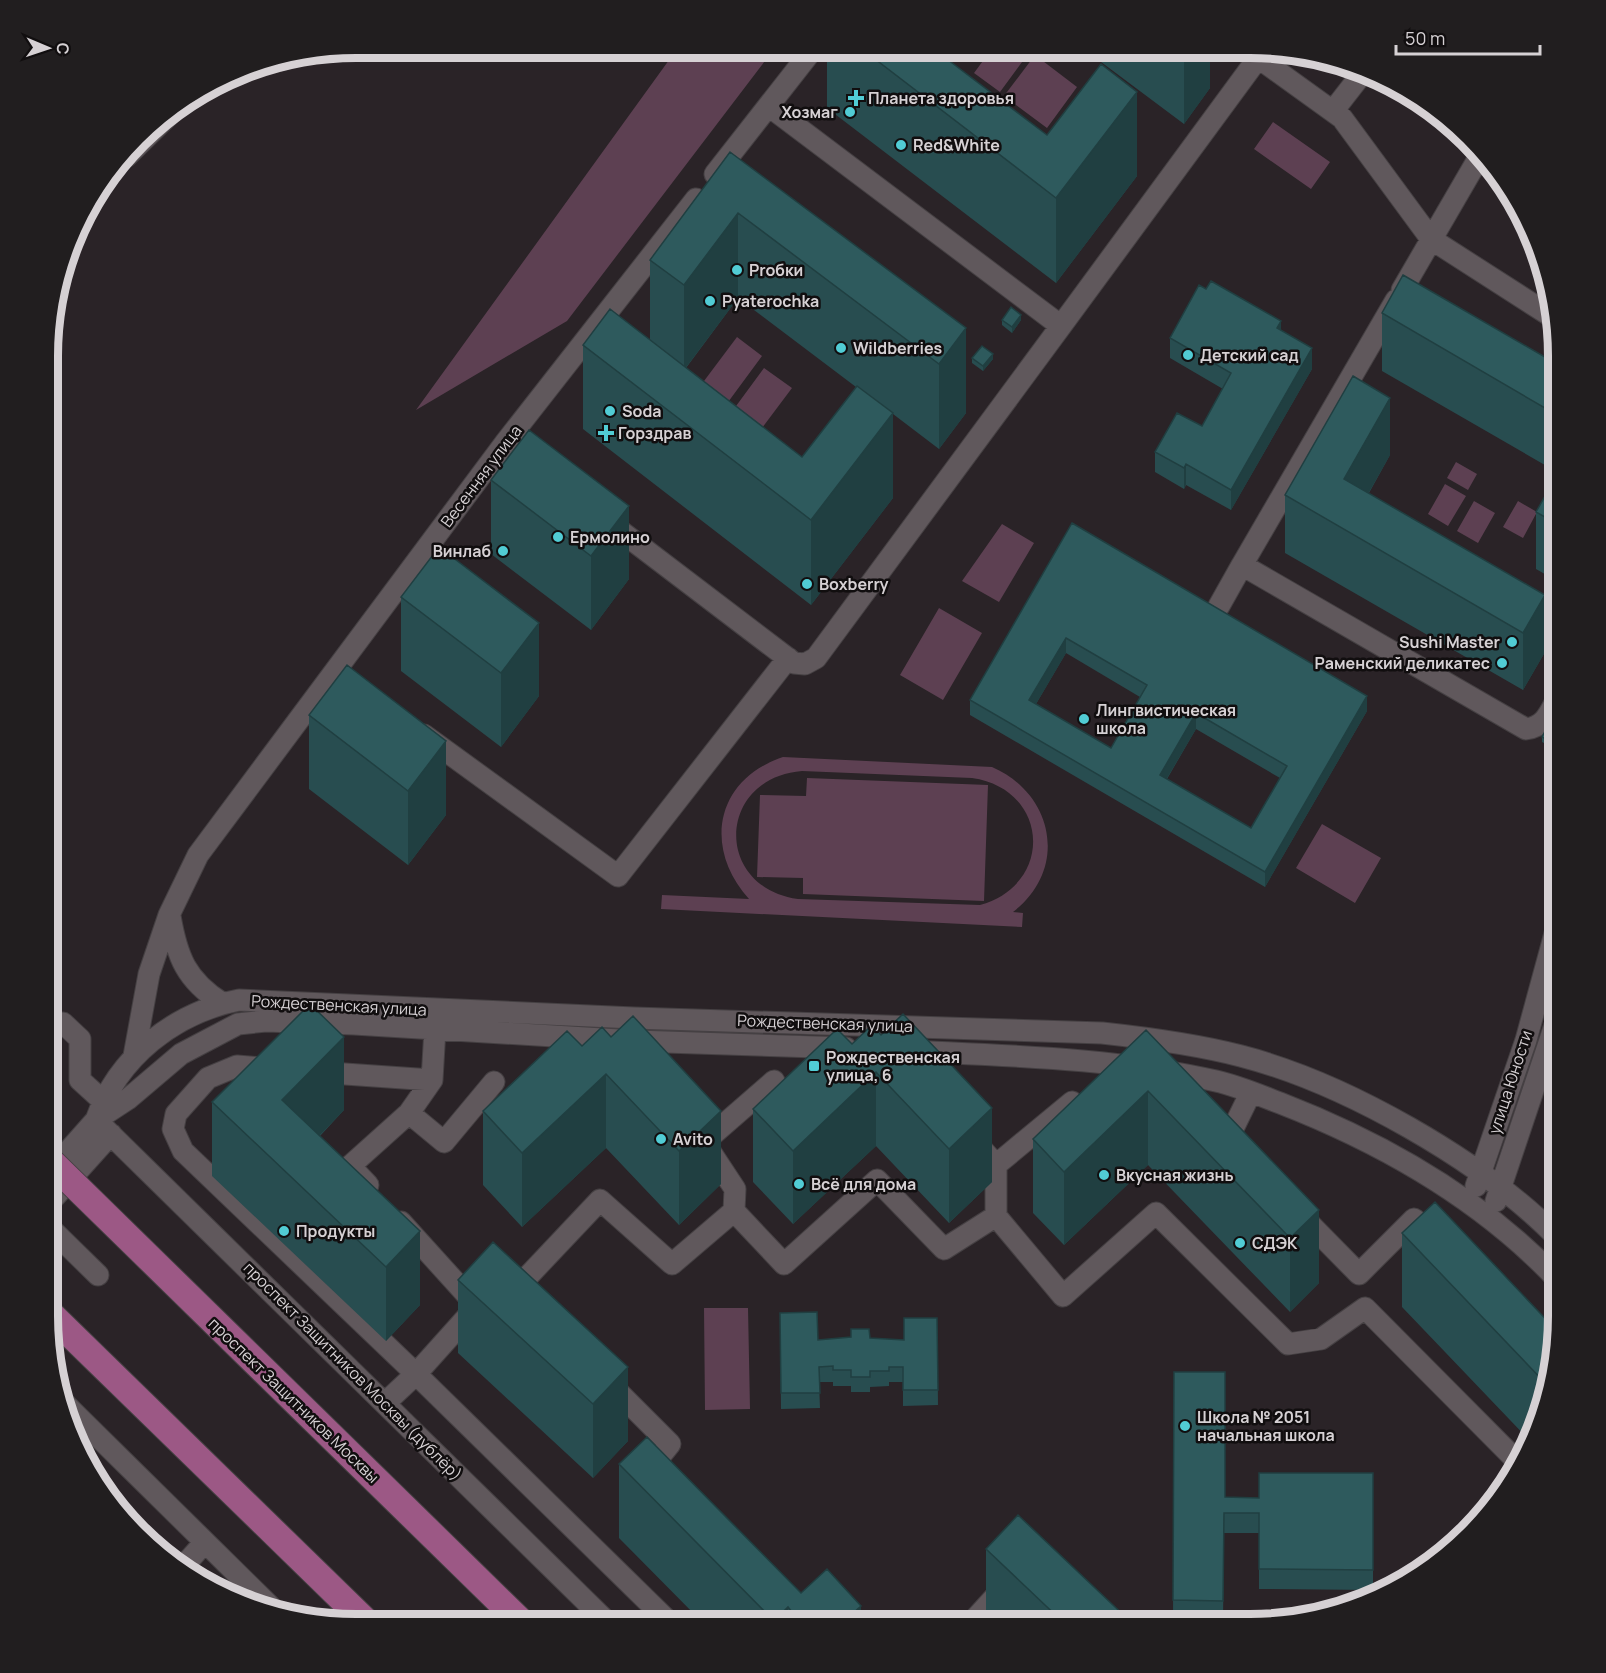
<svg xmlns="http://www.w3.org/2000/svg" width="1606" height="1673" viewBox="0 0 1606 1673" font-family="Manrope,sans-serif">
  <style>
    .green { fill: #5d4052; fill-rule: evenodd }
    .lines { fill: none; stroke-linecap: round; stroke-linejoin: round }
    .minor-casing { stroke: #454043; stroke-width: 23 }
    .major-casing { stroke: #454043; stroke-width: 29 }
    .minor { stroke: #60585c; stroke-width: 21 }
    .major { stroke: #9c5885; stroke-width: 27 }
    .major-bridge-casing { stroke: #454043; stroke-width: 29; stroke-linecap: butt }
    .major-bridge { stroke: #9c5885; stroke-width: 27 }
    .wall { fill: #284d50; fill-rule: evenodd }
    .shaded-wall { fill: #203f41 }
    .building { fill: #2e5a5d; stroke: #203f41; stroke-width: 1.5; fill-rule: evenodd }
    .poi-dot { fill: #51ccd4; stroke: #110e0f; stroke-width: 2 }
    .labels { text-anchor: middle; stroke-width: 5; stroke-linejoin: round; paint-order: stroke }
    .poi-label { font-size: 16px; font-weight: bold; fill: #d6d1d4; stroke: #110e0f; text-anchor: start }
    .street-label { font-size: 16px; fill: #d6d1d4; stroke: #110e0f }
    .rim { fill: none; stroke: #d6d1d4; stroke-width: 8 }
  </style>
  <rect width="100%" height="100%" fill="#2a2327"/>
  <path class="green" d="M677,49H774L567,321L416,410Z
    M991,50L1030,51L1000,92L974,73Z
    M1035,55L1077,87L1047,128L1004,96Z
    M1273,122L1330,162L1311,189L1254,149Z
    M737,337L762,356L706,432L680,413Z
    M764,368L792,388L741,456L714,436Z
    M1456,462L1477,474L1468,490L1447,478Z
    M1445,484L1466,496L1448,526L1428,514Z
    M1474,501L1495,513L1478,543L1457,531Z
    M1518,501L1537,512L1523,538L1503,527Z
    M1002,524L1034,543L999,602L962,581Z
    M939,608L982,633L943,700L900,675Z
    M783,757L992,767C1054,794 1069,869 1013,912L1023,913L1022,927L661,909L662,895L749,899C703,848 715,780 783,757ZM802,771L972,778C1049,789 1055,884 980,905L798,899C713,887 717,778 802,771Z
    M807,778L988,785L984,901L803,894V878L757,877L760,795L806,796Z
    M1322,824L1381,858L1355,903L1296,868Z
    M704,1308H748L750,1409L705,1410Z"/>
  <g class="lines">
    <defs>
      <path id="minor" d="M1249,51L1342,118L1431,239L1554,318
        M769,106L1061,326L1258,58
        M1333,111L1361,75
        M127,156L168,116
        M715,174L813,49
        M1413,297L1402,290L1481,154
        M1396,300L1242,565L1526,729C1545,726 1549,714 1557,699
        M606,520L794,663L805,664L816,658L1061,326
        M1219,606L1242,565
        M424,735L618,876L788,658
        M170,916C177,957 186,980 222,1003
        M63,1023L80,1039V1080L103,1101L104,1109L109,1111
        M910,1051C1013,1056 1115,1058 1216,1081C1238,1086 1259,1095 1280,1103C1383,1143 1482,1200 1557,1279
        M134,1056L149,974L169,915L198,855L505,443L696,199
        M276,1069L237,1066L208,1078L176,1114L173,1129L183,1151L416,1374L671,1624
        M316,1072L432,1080L435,1029
        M409,1113L432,1080
        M96,1120C118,1057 174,1013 239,1000L634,1018L1102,1033C1148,1038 1195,1044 1241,1056C1345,1083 1481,1160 1557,1237
        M96,1120L609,1624
        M973,1139L996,1165V1216
        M704,1142L774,1081
        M706,1145L735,1189L734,1211
        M1234,1145L1228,1139L1251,1092
        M996,1165L1072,1102
        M49,1173L96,1120L128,1099L181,1054L238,1024L266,1021L354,1024L635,1041L846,1048
        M368,1185L350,1166L409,1113L444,1142L494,1082
        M1476,1186L1526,1040L1557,926
        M1496,1201L1557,1019
        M49,1203L111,1134
        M1299,1213L1359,1274L1414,1219L1437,1239
        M49,1227L98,1275
        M515,1290L600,1200L672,1264L734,1211L784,1264L877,1180L944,1249L996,1216L1063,1296L1156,1213L1288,1344L1321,1339L1365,1308L1520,1464
        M608,1382L670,1444L649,1470L654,1475
        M62,1401L279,1615
        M385,1403L416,1374L477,1306L401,1222
        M181,1569L205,1542
        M974,1624V1620L1005,1586"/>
      <path id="major" d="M49,1313L368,1624"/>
    </defs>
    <use href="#minor" class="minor-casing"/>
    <use href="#major" class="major-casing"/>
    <use href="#minor" class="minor"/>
    <use href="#major" class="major"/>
    <defs>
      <path id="major-bridge" d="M50,1161L523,1624"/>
    </defs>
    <use href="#major-bridge" class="major-bridge-casing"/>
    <use href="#major-bridge" class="major-bridge"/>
  </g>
  <path class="wall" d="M827,49L935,50L1047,135L1137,176L1056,283L827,108Z
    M1085,50H1210V88L1184,124Z
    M730,152L966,328V413L939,449L893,414V498L811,605L583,429V345L650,340V260ZM738,298L856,387L802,457L686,368Z
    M1514,202L1522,217L1514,213Z
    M1382,313L1557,364V472L1382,371Z
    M1002,320H1021L1012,333L1002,325Z
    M1281,331L1312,369L1231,510L1186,485L1184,489L1155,472V452L1202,426L1223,389L1170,358V338Z
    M972,358L993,359L983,371L972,363Z
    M1390,455L1369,493L1545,652L1523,690L1285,553V495Z
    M1557,475V581L1536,569V512Z
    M491,480L629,579L591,630L491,554Z
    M1072,523L1367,711L1265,887L970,715V700ZM1066,653L1140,697L1111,748L1036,704ZM1196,729L1280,778L1251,828L1167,779Z
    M401,597L539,696L501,747L401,671Z
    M309,715L446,815L408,865L309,789Z
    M1557,729V750L1542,742V737Z
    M1146,1030L1319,1210V1283L1290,1312L1148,1165L1064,1245L1033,1213V1139Z
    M852,1044L992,1182L949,1223L876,1146L793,1224L753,1182V1109Z
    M582,1046L721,1184L679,1225L606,1148L522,1227L483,1185V1111Z
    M212,1102L344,1110L320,1136L420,1305L386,1341L212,1176Z
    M1402,1233L1557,1337L1547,1397L1529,1440L1402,1307Z
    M493,1242L628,1441L593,1478L458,1353V1280Z
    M780,1313L818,1340L870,1338L904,1340L937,1318L938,1405L903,1406V1382H889V1386L870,1387V1392H851V1386H833V1382H819L820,1408L781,1409Z
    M1174,1372L1225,1497L1259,1498L1373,1473V1590L1259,1589V1533H1224L1223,1621H1173Z
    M619,1464L801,1593L861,1624H704L619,1538Z
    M986,1549L1133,1624H988L986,1622Z"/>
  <path class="shaded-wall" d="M1184,50H1210V88L1184,124Z
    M1137,92V176L1056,283V198Z
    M738,213V298L684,370V285Z
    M1021,315V320L1012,333V327Z
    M1281,321V341L1277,328Z
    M966,328V413L939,449V364Z
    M1312,348V369L1231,510V490Z
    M993,354V359L983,371V366Z
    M55,388V404L53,406V391Z
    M1390,398V455L1347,531L1344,479Z
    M893,413V498L811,605V520Z
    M1186,464V485L1184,489V468Z
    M629,506V579L591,630V556Z
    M1545,595V652L1523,690V633Z
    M539,623V696L501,747V673Z
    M1066,638V653L1029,716V700Z
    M1367,696V711L1265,887V872Z
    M1196,713V729L1160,790V775Z
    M446,741V815L408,865V791Z
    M344,1037V1110L285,1171L282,1100Z
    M876,1072V1146L793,1224V1151Z
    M606,1074V1148L522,1227V1153Z
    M1148,1091V1165L1064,1245V1172Z
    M992,1108V1182L949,1223V1149Z
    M721,1111V1184L679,1225V1151Z
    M1319,1210V1283L1290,1312V1238Z
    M420,1231V1305L386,1341V1267Z
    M628,1367V1441L593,1478V1404Z
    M861,1606V1624H841Z
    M788,1607V1624H774V1621Z"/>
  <path class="building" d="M862,49L935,50L1047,135L1101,64L1137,92L1056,198Z
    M730,152L966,328L939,364L738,213L684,285L650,260Z
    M1403,275L1557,364V415L1382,313Z
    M1211,281L1281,321L1277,328L1312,348L1231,490L1186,464L1184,468L1155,452L1177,413L1202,426L1231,373L1170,338L1199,285L1206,289Z
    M1011,307L1021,315L1012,327L1002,320Z
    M610,309L802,457L857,386L893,413L811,520L583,345Z
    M982,346L993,354L983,366L972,358Z
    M1353,376L1390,398L1344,479L1545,595L1523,633L1285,495Z
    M529,430L629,506L591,556L491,480Z
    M1557,475V524L1536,512Z
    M1072,523L1367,696L1265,872L970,700ZM1066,638L1147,685L1111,748L1029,700ZM1196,713L1287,766L1251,828L1160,775Z
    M439,547L539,623L501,673L401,597Z
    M347,665L446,741L408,791L309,715Z
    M1549,724L1557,729V745L1542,737Z
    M310,1004L344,1037L282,1100L420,1231L386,1267L212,1102Z
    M903,1014L992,1108L949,1149L876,1072L793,1151L753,1109L837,1029L852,1044L872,1025L881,1035Z
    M633,1016L721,1111L679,1151L606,1074L522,1153L483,1111L567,1031L582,1046L602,1027L611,1037Z
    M1146,1030L1319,1210L1290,1238L1148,1091L1064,1172L1033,1139Z
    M1435,1202L1557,1331V1337L1549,1387L1402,1233Z
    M493,1242L628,1367L593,1404L458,1280Z
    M817,1312L818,1340L851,1337V1329H869L870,1338L904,1340V1318H937L938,1390H903V1367H889V1371H870V1377H851V1370H833V1366L819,1367L820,1393H781L780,1313Z
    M1174,1372H1225V1497L1259,1498V1473H1373V1570L1259,1569V1513H1224L1223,1601L1173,1600Z
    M647,1437L801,1593L827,1569L861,1606L841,1624H825L821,1620L815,1624H801L788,1607L774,1621L619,1464Z
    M1018,1515L1133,1624H1065L986,1549Z"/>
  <g class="poi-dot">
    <path d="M853 89h6v6h6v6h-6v6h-6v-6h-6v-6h6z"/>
    <circle cx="850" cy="112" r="6"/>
    <circle cx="901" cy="145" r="6"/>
    <circle cx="737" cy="270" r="6"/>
    <circle cx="710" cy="301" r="6"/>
    <circle cx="841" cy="348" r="6"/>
    <circle cx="1188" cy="355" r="6"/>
    <circle cx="610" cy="411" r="6"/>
    <path d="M603 424h6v6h6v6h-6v6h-6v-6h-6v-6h6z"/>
    <circle cx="558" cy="537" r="6"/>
    <circle cx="503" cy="551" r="6"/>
    <circle cx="807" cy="584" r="6"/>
    <circle cx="1512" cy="642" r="6"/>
    <circle cx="1502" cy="663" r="6"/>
    <circle cx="1084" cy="719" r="6"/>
    <rect x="808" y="1060" width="12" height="12" rx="3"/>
    <circle cx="661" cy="1139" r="6"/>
    <circle cx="1104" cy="1175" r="6"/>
    <circle cx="799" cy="1184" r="6"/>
    <circle cx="284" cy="1231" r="6"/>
    <circle cx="1240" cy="1243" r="6"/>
    <circle cx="1185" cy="1426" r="6"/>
  </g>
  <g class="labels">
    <g class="poi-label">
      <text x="868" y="104">Планета здоровья</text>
      <text x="838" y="118" text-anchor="end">Хозмаг</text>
      <text x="913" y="151">Red&amp;White</text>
      <text x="749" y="276">Proбки</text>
      <text x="722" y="307">Pyaterochka</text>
      <text x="853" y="354">Wildberries</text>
      <text x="1200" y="361">Детский сад</text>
      <text x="622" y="417">Soda</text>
      <text x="618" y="439">Горздрав</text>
      <text x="570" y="543">Ермолино</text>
      <text x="491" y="557" text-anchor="end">Винлаб</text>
      <text x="819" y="590">Boxberry</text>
      <text x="1500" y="648" text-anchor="end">Sushi Master</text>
      <text x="1490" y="669" text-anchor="end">Раменский деликатес</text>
      <text x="1096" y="716">Лингвистическая<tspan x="1096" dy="18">школа</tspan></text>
      <text x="826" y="1063">Рождественская<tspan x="826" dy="18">улица, 6</tspan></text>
      <text x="673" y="1145">Avito</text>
      <text x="1116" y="1181">Вкусная жизнь</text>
      <text x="811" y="1190">Всё для дома</text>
      <text x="296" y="1237">Продукты</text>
      <text x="1252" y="1249">СДЭК</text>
      <text x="1197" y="1423">Школа № 2051<tspan x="1197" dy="18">начальная школа</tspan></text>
    </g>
    <g class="street-label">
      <text transform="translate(481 476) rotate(-53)" y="6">Весенняя улица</text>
      <text transform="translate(339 1005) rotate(3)" y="6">Рождественская улица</text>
      <text transform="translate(825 1023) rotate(2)" y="6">Рождественская улица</text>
      <text transform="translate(1510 1082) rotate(-72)" y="6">улица Юности</text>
      <text transform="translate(353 1371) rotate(45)" y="6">проспект Защитников Москвы (дублёр)</text>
      <text transform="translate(294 1400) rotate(44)" y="6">проспект Защитников Москвы</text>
    </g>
  </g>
  <path d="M0 0H1606V1673H0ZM356 58H1250A298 298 0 0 1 1548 356V1316A298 298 0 0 1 1250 1614H356A298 298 0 0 1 58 1316V356A298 298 0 0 1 356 58Z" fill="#211e1f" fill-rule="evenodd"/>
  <path class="rim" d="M356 58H1250A298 298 0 0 1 1548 356V1316A298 298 0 0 1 1250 1614H356A298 298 0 0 1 58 1316V356A298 298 0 0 1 356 58Z"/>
  <g transform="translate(48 48) rotate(92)" stroke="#110e0f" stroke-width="4.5" paint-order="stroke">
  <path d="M0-4.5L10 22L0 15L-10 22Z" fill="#d6d1d4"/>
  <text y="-9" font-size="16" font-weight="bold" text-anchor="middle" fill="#d6d1d4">С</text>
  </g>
  <path d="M1396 45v9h144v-9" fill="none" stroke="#d6d1d4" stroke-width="3"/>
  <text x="1405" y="45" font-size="18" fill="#d6d1d4" stroke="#110e0f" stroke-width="4.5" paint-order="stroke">50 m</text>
</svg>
